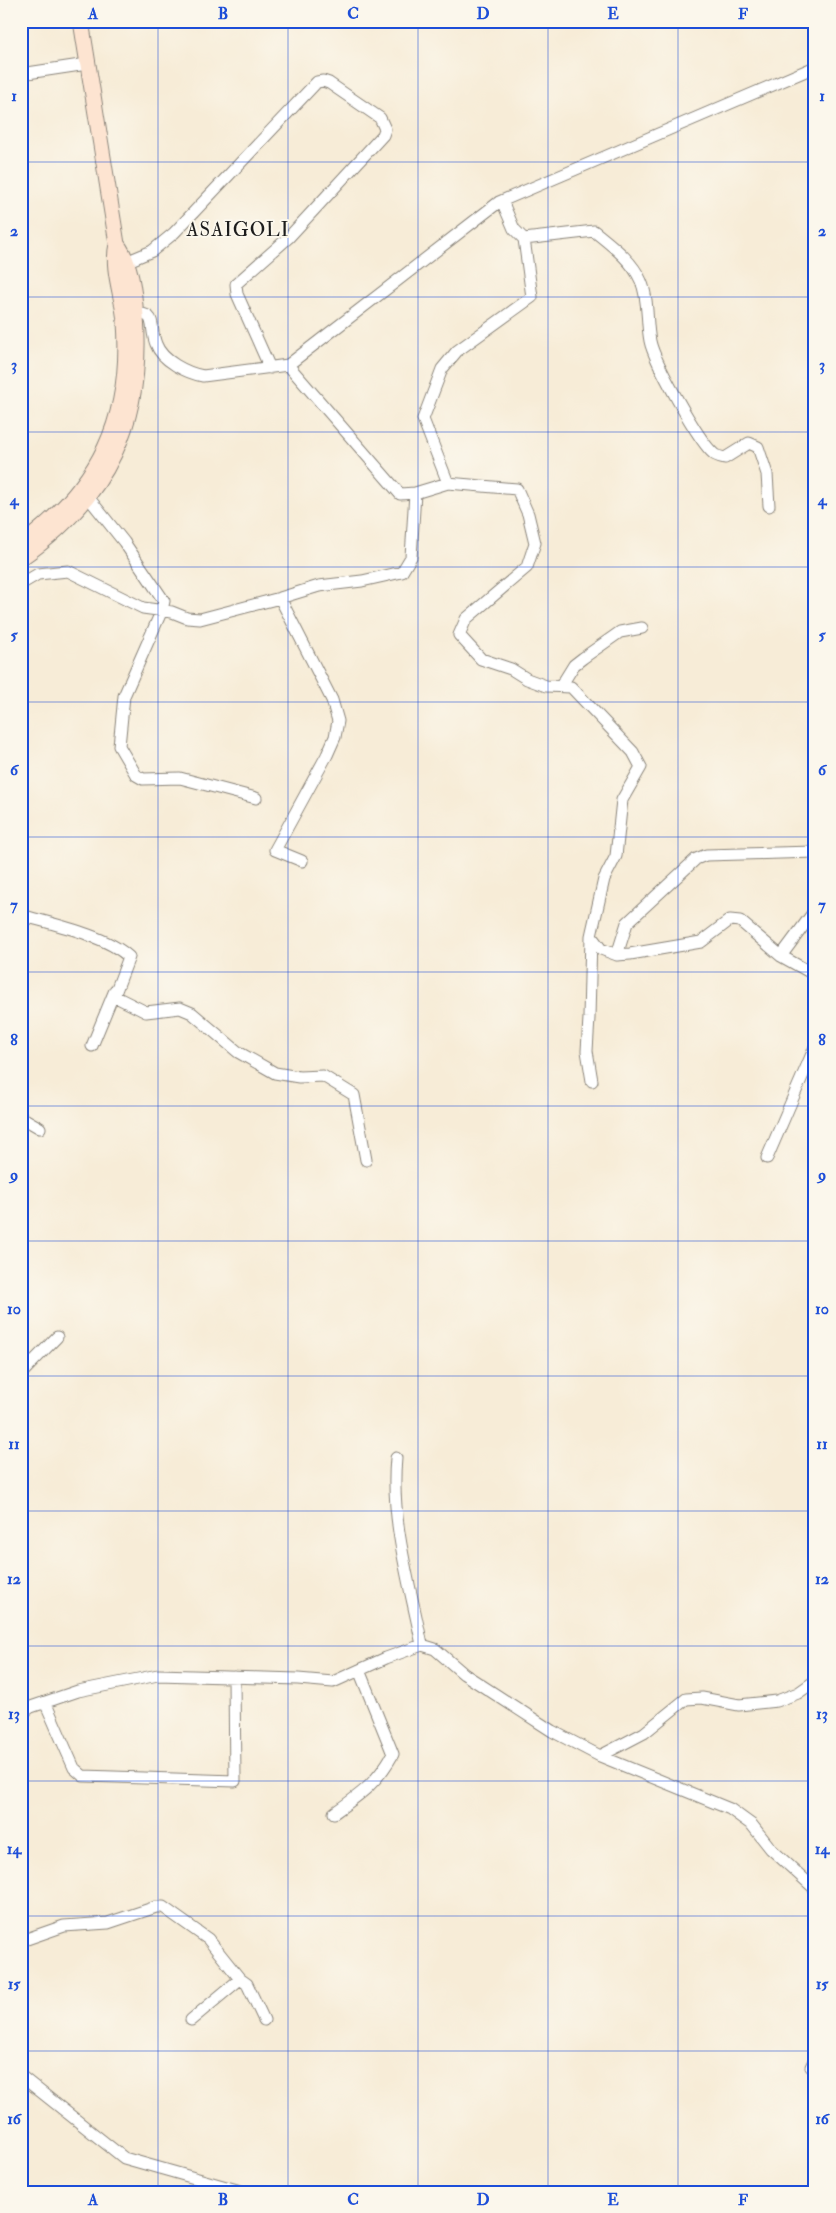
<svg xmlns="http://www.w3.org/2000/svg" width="836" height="2213" viewBox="0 0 836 2213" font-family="'IM FELL Double Pica',serif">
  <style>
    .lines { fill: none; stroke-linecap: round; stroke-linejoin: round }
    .minor-casing { stroke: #8a847a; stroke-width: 13 }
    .secondary-casing { stroke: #8a847a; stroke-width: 17 }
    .minor { stroke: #fff; stroke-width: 11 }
    .secondary { stroke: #fde4d1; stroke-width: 15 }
    .grid { fill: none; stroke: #1d4ed8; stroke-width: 1; stroke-opacity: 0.55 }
    .labels { text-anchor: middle; stroke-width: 4; stroke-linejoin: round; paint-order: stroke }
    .quarter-label { font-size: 19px; letter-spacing: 1px; fill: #1c1c1c; stroke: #fbf7ec }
    .neatline { fill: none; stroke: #1d4ed8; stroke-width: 2 }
    .grid-label { font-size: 16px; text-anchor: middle; font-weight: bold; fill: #1d4ed8 }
  </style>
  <rect width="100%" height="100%" fill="#fbf7ec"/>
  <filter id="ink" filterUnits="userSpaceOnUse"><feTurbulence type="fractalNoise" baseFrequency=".02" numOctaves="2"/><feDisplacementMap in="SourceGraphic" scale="10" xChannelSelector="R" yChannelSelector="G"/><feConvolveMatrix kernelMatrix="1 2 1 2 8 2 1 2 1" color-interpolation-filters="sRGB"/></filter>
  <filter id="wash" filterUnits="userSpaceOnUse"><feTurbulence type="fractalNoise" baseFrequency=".0096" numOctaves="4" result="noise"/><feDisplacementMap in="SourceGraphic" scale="20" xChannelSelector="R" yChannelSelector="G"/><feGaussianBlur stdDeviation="1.12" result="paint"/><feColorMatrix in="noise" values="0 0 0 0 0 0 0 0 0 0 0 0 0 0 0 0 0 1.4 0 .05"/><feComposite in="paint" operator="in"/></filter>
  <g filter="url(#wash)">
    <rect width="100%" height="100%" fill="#f7ecd7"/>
  </g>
  <g filter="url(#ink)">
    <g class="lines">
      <defs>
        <path id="minor" d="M21,74L87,64
          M502,201L514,229L524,239L594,231C611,245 632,260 641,281C649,299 646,321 650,341C654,361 699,442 714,454C716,456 721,457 725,458L749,443L758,447L767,474L769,506
          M126,262L152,251L174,233L317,82L323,81L329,83L380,118L385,129L383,135L288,238L236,284L237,294L270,368
          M129,313C160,312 148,324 156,344C162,361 187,373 203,376L288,365L499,202L815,67
          M288,365L400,494L415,493L448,483L517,489L528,514L535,543L527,567L466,619L459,635L481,659L511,669L527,679L546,686L571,687L633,752L641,767L622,800L616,856L604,879L591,936L601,949L617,955L630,954L701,942L730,920L740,921L781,956L815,975
          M448,483L423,419L442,369L457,351L532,297L524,239
          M88,497L124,542L164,601L162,610L124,696L119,746L136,775L143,779L180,778L256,798
          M21,584L38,574L68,571L143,608L172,612L187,618L200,619L280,598L319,586L362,581L402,572L411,557L415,493
          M280,598L332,700L338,721L335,737L327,755L275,850L302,861
          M561,686L574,665L583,658L620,632L642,628
          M21,915C52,924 106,935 129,957L114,996L146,1012L180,1008L192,1013L238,1052L275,1073L299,1077L323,1076L354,1095L366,1160
          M591,936L589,1018L587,1051L592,1081
          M617,955L627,923L696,859L706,855L815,852
          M781,956L813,913
          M92,1046L115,990
          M21,1117L40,1128
          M767,1158L815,1047
          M21,1374L57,1337
          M396,1458C390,1520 410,1584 422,1645
          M45,1702L74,1768L83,1776L235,1781L234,1677
          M21,1714L31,1707L78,1691L158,1675L298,1679L333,1682L386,1658L422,1645L435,1649L464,1674L552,1731L600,1756L730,1809L752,1825L771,1849L815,1889
          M600,1756L644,1733L686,1699L702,1698L739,1705L777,1701L798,1693L815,1681
          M334,1813C361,1794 376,1784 393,1754L359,1670
          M21,1941L64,1926L108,1923L156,1907H163L208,1939L240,1979L247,1984L264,2020
          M191,2020L240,1979
          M811,2067L815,2059
          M21,2076L124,2158L244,2192"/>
        <path id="secondary" d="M21,545C99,486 132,420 125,322C123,296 111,269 117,244L81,21
          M21,558C108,498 144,421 136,316C134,293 131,262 117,244"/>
      </defs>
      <use href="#minor" class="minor-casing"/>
      <use href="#secondary" class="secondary-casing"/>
      <use href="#minor" class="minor"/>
      <use href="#secondary" class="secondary"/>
    </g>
  </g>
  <path class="grid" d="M158,21V2192M288,21V2192M418,21V2192M548,21V2192M678,21V2192M21,162H815M21,297H815M21,432H815M21,567H815M21,702H815M21,837H815M21,972H815M21,1106H815M21,1241H815M21,1376H815M21,1511H815M21,1646H815M21,1781H815M21,1916H815M21,2051H815"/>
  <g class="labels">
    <g class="quarter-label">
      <text x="238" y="236">ASAIGOLI</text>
    </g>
  </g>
  <rect width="836" height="2213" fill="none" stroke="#fbf7ec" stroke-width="55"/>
  <rect x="28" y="28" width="780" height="2158" class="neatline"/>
  <g class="grid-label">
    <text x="93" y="19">A</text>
    <text x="223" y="19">B</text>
    <text x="353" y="19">C</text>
    <text x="483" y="19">D</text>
    <text x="613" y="19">E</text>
    <text x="743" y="19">F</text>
    <text x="14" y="101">1</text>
    <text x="822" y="101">1</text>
    <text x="14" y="236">2</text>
    <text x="822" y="236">2</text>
    <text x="14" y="370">3</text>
    <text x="822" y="370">3</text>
    <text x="14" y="505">4</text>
    <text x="822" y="505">4</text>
    <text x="14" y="640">5</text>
    <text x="822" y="640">5</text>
    <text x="14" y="775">6</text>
    <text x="822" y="775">6</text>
    <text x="14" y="910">7</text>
    <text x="822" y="910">7</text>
    <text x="14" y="1045">8</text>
    <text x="822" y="1045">8</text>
    <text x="14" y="1180">9</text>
    <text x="822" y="1180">9</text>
    <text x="14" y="1314">10</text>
    <text x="822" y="1314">10</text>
    <text x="14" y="1449">11</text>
    <text x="822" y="1449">11</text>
    <text x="14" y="1584">12</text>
    <text x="822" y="1584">12</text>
    <text x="14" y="1719">13</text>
    <text x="822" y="1719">13</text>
    <text x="14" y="1854">14</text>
    <text x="822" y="1854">14</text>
    <text x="14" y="1989">15</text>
    <text x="822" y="1989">15</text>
    <text x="14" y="2124">16</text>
    <text x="822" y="2124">16</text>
    <text x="93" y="2205">A</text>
    <text x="223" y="2205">B</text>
    <text x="353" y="2205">C</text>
    <text x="483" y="2205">D</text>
    <text x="613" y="2205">E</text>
    <text x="743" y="2205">F</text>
  </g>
</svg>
